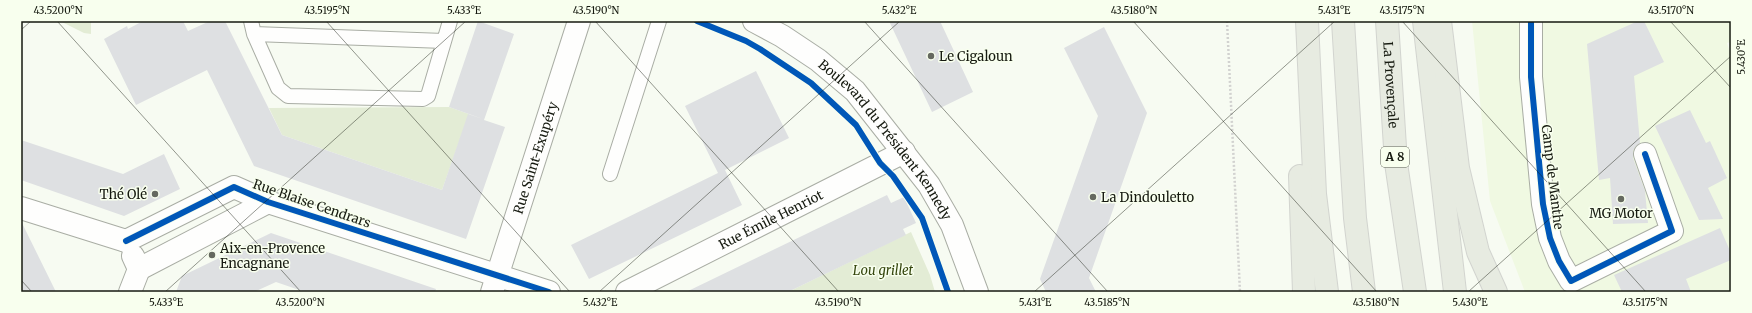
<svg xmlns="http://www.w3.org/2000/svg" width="1752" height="313" viewBox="0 0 1752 313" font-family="Merriweather,serif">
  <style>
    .built { fill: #f0f9e2 }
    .green { fill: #e3ecd5 }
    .building { fill: #dee0e2 }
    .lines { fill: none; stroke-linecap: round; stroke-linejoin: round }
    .lane-casing { stroke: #a9ada4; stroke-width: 16 }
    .street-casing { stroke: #a9ada4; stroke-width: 24 }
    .highway-casing { stroke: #d2d4cf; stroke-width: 24 }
    .path { stroke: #d2d2d0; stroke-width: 2.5; stroke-dasharray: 2 2; stroke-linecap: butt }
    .lane { stroke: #fefefd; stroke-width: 14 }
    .street { stroke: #fefefd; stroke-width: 22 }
    .highway { stroke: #e7ebe1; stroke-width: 22 }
    .cycleway-casing { stroke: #f8ffee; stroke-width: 8 }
    .cycleway { stroke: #0057b8; stroke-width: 6 }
    .ticks { fill: none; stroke: #161a10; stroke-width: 1; stroke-opacity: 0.45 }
    .poi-dot { fill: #65695f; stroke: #f8ffee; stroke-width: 1.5 }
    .labels { text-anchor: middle; stroke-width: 3; stroke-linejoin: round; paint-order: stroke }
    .shield { fill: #f8ffee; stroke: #5a5f53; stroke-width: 1 }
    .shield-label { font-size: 12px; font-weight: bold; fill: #161a10 }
    .poi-label { font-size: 13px; fill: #161a10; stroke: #f8ffee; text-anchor: start }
    .street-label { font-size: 13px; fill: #161a10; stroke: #f8ffee }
    .park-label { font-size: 13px; font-style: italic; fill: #35460e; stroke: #f8ffee }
    .neatline { fill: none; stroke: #161a10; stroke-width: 1.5 }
    .ticks-label { font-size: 10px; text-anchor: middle; fill: #161a10 }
  </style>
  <rect width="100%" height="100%" fill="#f7fbf2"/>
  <path class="built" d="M1472,21H1731V42L1727,43L1731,55V292H1525L1490,201Z"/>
  <path class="green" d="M60,21H91V34L84,33Z
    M449,107L469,114L442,190L282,135L269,108Z
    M911,232L930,275L935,292H788Z"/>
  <path class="building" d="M143,21H183L188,31L210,21H225L282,135L442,190L468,114L483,119L449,107L478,21L514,34L484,120L505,127L466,239L254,166L207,70L136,105L104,39L127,26L128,29Z
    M889,21H940L973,92L932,112Z
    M1638,21H1644L1664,62L1634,76L1640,143L1636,146L1633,151V158L1645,191L1648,223L1613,224L1610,178L1599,180L1587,44Z
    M1104,27L1147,113L1089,278L1096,292H1046L1040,279L1098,116L1064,48Z
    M756,71L789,138L725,170L742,205L589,279L571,245L718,173L685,106Z
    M1690,110L1706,143L1710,141L1727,178L1708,188L1723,219L1699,220L1655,126Z
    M21,140L123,174L164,154L180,189L124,216L21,180Z
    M887,195L891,203L904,197L916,223L903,229L906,235L788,292H686Z
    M21,221L56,292H21Z
    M1720,228L1731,253V260L1686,279L1691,292H1622L1614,275Z
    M271,233L436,289L435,292H305L276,282L254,292H176L182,276Z"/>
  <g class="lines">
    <defs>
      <path id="lane" d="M251,21L254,34L278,88L288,96L423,99L428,96L450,21
        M254,34L444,41
        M610,174L659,21"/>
      <g id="street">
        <path id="s1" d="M754,21L782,36L818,60L855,91L929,185L952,225L977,292"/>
        <path d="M1531,21V77L1543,204L1550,238L1559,261L1571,281L1672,231L1645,154"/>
        <path d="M21,208L126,241"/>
        <path d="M126,241L234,187L268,202L549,292"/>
        <path d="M139,269L268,202"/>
        <path d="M130,292L139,269L133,256"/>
        <path id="s2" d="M492,292L579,21"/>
        <path id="s3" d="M627,292L904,152"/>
      </g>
      <g id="highway">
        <path d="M1307,21L1315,194L1327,292"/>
        <path d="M1343,21L1355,218L1364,292"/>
        <path id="s4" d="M1387,21L1396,163L1415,292"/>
        <path d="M1424,21L1455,292"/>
        <path d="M1440,21L1458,168L1478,252L1496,292"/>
        <path d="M1300,176L1304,292"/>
      </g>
    </defs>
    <use href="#lane" class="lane-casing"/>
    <use href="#street" class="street-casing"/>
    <use href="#highway" class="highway-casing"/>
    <path class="path" d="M1227,21L1240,292"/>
    <use href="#lane" class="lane"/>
    <use href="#street" class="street"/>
    <use href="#highway" class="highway"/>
    <defs>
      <path id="cycleway" d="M697,21L746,41L760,49L811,83L856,125L880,163L893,176L922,218L948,292
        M1531,21V77L1543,204L1550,238L1559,261L1571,281L1672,231L1645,154
        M126,241L234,187L268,202L549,292"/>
    </defs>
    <use href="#cycleway" class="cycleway-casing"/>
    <use href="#cycleway" class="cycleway"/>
  </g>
  <path class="ticks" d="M57,21L301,292M326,21L570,292M595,21L839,292M864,21L1108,292M1133,21L1377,292M1402,21L1646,292M1670,21L1731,88M21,30L31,21M21,280L32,292M165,292L466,21M599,292L900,21M1034,292L1335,21M1468,292L1731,56"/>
  <g class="poi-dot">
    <circle cx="931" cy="56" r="4"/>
    <circle cx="155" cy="194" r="4"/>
    <circle cx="1093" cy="197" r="4"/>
    <circle cx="1621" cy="199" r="4"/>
    <circle cx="212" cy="255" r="4"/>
  </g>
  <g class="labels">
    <rect class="shield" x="1381" y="147" width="28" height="20" rx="3"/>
    <g class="shield-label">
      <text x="1395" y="161">A 8</text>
    </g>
    <g class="poi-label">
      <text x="939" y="61">Le Cigaloun</text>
      <text x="147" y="199" text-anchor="end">Thé Olé</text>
      <text x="1101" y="202">La Dindouletto</text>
      <text x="1621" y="218" text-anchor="middle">MG Motor</text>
      <text x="220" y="253">Aix-en-Provence<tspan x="220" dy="15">Encagnane</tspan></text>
    </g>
    <g class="street-label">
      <text dy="5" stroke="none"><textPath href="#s4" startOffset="64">La Provençale</textPath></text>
      <text dy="5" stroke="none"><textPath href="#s1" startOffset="180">Boulevard du Président Kennedy</textPath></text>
      <text dy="5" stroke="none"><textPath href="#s2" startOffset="141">Rue Saint-Exupéry</textPath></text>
      <text transform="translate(1553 177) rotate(83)" y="5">Camp de Manthe</text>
      <text transform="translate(312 203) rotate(19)" y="5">Rue Blaise Cendrars</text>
      <text dy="5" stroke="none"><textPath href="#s3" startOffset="161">Rue Émile Henriot</textPath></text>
    </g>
    <g class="park-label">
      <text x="883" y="275">Lou grillet</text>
    </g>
  </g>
  <rect width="1752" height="313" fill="none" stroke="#f8ffee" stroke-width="44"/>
  <rect x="22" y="22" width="1708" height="269" class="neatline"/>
  <g class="ticks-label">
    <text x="58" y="14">43.5200°N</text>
    <text x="327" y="14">43.5195°N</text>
    <text x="464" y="14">5.433°E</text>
    <text x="596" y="14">43.5190°N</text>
    <text x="899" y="14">5.432°E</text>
    <text x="1134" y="14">43.5180°N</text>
    <text x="1334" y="14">5.431°E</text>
    <text x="1402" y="14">43.5175°N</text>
    <text x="1671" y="14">43.5170°N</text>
    <text transform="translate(1741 57) rotate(-90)" y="4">5.430°E</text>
    <text x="166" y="306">5.433°E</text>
    <text x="300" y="306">43.5200°N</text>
    <text x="600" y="306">5.432°E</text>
    <text x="838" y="306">43.5190°N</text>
    <text x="1035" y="306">5.431°E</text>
    <text x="1107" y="306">43.5185°N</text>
    <text x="1376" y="306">43.5180°N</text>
    <text x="1470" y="306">5.430°E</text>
    <text x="1645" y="306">43.5175°N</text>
  </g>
</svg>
